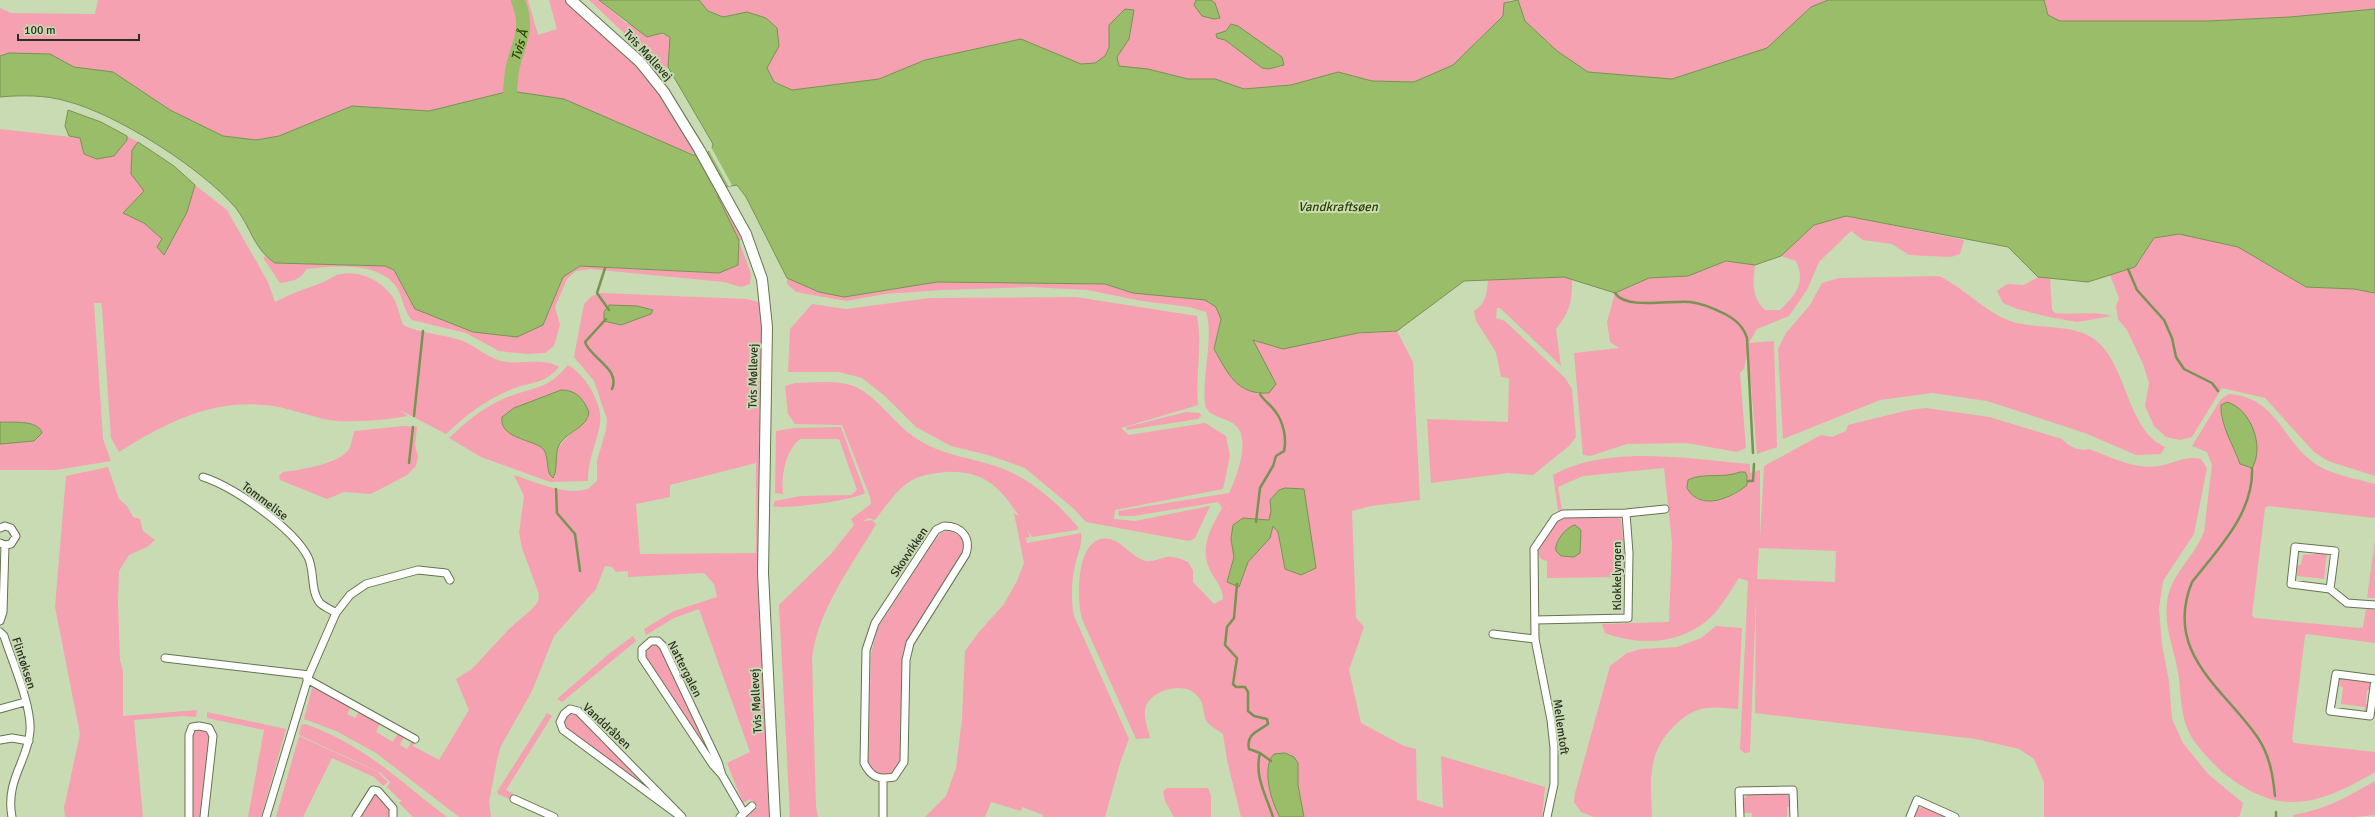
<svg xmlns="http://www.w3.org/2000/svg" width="2375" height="817" viewBox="0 0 2375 817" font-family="Signika,sans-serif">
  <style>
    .green { fill: #f5a1b1; fill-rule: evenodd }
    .water { fill: #9abd69; stroke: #789353 }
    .pier { fill: #c9dbb3 }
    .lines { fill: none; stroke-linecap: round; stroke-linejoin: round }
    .stream { stroke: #789353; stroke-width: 2.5 }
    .river { stroke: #9abd69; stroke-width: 14 }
    .street-casing { stroke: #657450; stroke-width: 9 }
    .secondary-casing { stroke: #657450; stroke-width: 12 }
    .street { stroke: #fff; stroke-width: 7 }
    .secondary { stroke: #fff; stroke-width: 10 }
    .labels { text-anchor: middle; stroke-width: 4; stroke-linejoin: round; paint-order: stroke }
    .street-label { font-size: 12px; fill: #2a3121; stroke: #c9dbb3 }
    .water-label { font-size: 13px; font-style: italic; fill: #2d4202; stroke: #c9dbb3 }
  </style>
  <rect width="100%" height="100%" fill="#c9dbb3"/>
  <path class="green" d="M98,0H528L538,35L557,29L549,0H565C594,26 627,51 651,83C669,105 683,130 697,155L510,91L429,111L352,106L279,136L256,140L223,136L170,110L113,72L74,67L50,54L9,53L0,56V8L11,13L95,14Z
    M589,0H599L626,23L670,37L668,67L661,68Z
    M699,0H1510L1504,3L1503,16L1499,20L1453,65L1414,82L1372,81L1338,72L1291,85L1244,89L1215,79H1188L1148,69L1119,66L1117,57L1129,39L1133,9H1126L1109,25V48L1105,56L1095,63L1081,64L1021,39L925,60L879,79L792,90L774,82L767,68L779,46L777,28L766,18L747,12L723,17L708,11ZM1229,26L1282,67L1262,68L1225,40Z
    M1518,0H1828L1811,7L1767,48L1672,79L1589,72L1557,51L1525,21Z
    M2044,0H2375V9L2290,17L2208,21H2060L2048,15Z
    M0,129L80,138L127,140V136L138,142L132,150L144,191L123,213L144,223L162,239L164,255L187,212L195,185L227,210L268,282L275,302C290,294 305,289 321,283C327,281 334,275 341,274C361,270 384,282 394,299C398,306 400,317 403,325C422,334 443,334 463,341C475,346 486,356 498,360C518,367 540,356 559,367C544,384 535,381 515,388C488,398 467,414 446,434L400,410L408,416C387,420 350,423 329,420C307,416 286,406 264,405C209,400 164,424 119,452L111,438L102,308L101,303H94L103,439L111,461L56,470H0V444L34,441L28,423L0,422Z
    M718,192L742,239L739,241L751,274L750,284L741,287L724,282L590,269L576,271L567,279L555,307L560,325L554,346L545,353L527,354L499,351L466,333L412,320C403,311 403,295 395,285C376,261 333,266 306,269C303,279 290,282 280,283L264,259V256L275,263L385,266L394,270L415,309L543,325L563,277L580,266L719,273Z
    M1846,216L1964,240L1960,254L1951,257L1909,255L1892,244L1863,240L1851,231L1819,262L1807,290L1789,316L1757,329L1749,343L1774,341L1777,447L1757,454L1748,350L1744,369L1740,373L1746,448L1737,452L1687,443L1627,444L1590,456L1583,455L1574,353L1619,348L1610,342L1607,322L1615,293L1649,278L1688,276L1726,261L1755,265C1753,283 1751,296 1765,310H1780C1796,295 1806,283 1796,261L1781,256L1814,225Z
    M2179,234L2238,247L2306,287L2354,289L2375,293V476L2328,461L2314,452L2265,398L2222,388L2192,437L2180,440L2166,437L2154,426L2145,406L2149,383L2143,364L2127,330L2118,319L2116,306L2119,298L2110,275L2135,267L2154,238Z
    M1939,276C1964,288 1984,311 2010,321C2038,331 2077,321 2100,344C2128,372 2128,430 2165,447L2161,454L2136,455L2085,433L1987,401L1932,393L1880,400L1783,439L1778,349L1786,333L1810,305L1822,283L1839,278Z
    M1564,277L1572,280C1572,303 1570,311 1556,329L1561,366L1500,308H1497L1496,318L1505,321L1565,378L1572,389L1576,437L1569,446L1533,475L1508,473L1431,483L1427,419L1508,422L1509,378L1501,377L1496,352L1476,321L1474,311C1486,304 1487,293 1488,280Z
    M2038,277L2050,278L2052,310L2055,313C2074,315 2094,311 2112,316L2077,322L2049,317L2017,309L2003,303L1997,291L2007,284L2024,285Z
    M787,278L819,292L844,297L937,282H1050L1105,284L1133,293L1205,300L1216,307L1221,319L1214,349L1257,394L1269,393L1252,340L1397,331L1413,362L1420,500L1371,506L1352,511L1356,618L1364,627L1349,670L1361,723L1404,746L1416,749L1417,800L1443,808L1441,756L1545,787L1542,817H1304L1298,785V763L1285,753L1274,754C1261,767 1271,802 1280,817H1241L1227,760L1223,734C1218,730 1209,726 1206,720C1203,714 1204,705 1200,699C1189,683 1167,687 1154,696C1139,707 1146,722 1150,738L1136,739L1082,619C1076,598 1076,532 1110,539C1123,542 1131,557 1146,561C1153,562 1161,558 1167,557C1174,556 1181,559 1188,562L1193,570V582L1214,604L1223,599C1223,589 1217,582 1212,574C1198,549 1210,530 1222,508L1218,502L1134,516H1119L1118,511L1229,493C1237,477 1252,437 1234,424C1225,417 1207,417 1205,404C1202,376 1214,336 1206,312L1189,307L1142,301L1088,290L1030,287L942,290L885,294L846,301L796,292L787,284ZM1270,500L1301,575L1281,554L1278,532L1273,526L1248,562L1239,587L1228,578L1244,518L1269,521L1271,511Z
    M601,293L746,299L759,302L762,332L760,559L770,817H747L758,807L750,799L743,803L727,763L750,752L699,609L674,618L646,635L644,629L674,611L717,597L714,584L704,573L628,577V571L616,572L612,567L605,566L596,589L554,636L532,691L501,746L497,760L489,802L491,817H459L376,753L336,731L304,719L312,688L319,689L351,707L347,714L355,718L359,711L380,723L376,732L393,742L398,733L404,737L400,745L407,749L412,741L414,742L413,746L439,760L469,710L456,679L472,669L510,628L531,610L538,602L539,594L522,548L519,533L524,496L514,475C535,482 565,496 587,489C590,488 594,483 597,481V461L606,430L607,419L594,381L574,357L584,304L592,296ZM609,305L651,314L621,325L607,322ZM756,463V553L640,554L636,504L670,497V485Z
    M1076,297L1197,316C1203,347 1195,374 1198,405L1121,428L1129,435L1205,423L1226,436L1230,456L1223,489L1115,510L1114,519L1135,521L1210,506L1195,538L1189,541L1086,522L1074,509L1025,468L988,455L951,446L916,427L886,397L862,378L839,372H788L790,329L812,304L846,309L930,298Z
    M568,365C585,374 603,404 600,423C597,444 588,457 588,481L550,482L481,457L449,438C465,423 481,409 501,400C530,386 545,393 568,365ZM561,390L576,430C558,443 552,455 555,477H551L546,452L514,408Z
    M795,383C814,383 840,379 858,388C879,399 894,423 913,436C940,456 971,457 1001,468C1030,479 1058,503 1078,527L1077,530L1032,537L1027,530L1030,537L1026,538L1027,543L1081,533C1083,544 1077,555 1075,566C1071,583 1071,600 1074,616L1129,739L1121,760L1105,817H1043V815L1022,807L1021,811L991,802L985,817H925L946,796L956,768L962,719L965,651L979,632L1004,604L1017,581L1024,563L1014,513L1019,516C999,486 983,470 945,472C935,473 921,475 912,480C897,489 886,506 875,520L869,518L863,521L872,520L876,524C852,566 818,609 812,658L816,807L818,817H790L779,605L831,554L854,525L851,519L871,504L870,497L842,425L795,424L788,414L785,386Z
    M2229,394C2279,398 2282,443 2317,465C2333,475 2357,479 2375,484V518L2268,506L2265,508L2252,615L2255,618L2360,628L2363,627L2366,609L2375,610V643L2307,634L2305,636L2292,739L2294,743L2375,752V772C2316,807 2277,817 2221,771C2208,758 2192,743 2186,725C2180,707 2181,690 2178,672C2174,649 2164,627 2167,603C2170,574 2194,558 2204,532L2212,465L2207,452L2192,446L2221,399Z
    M1926,408L1989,417L2062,439C2067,446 2081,452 2089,449C2111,457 2135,470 2159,466C2175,463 2185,455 2201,459L2207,468L2194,534L2163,581L2159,608L2162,645L2169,681L2172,719L2183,743L2208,774L2243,803L2240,815L2238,817H2044V782L2034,759L2019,749L1976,739L1755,713L1756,600L1750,752L1744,753L1740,749L1748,581L1739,578C1731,590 1723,604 1714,614C1685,644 1642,647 1605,633L1602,624L1669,622L1672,542L1664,468L1583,476L1558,487L1562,511L1558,510L1553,475C1608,444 1690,459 1750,464V473L1760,470V538L1764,466L1821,435L1832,437L1846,431L1848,425L1909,410ZM1710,476H1747L1748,481L1739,492L1725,499ZM1759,548L1836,551L1835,582L1757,579Z
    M1186,412L1200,413L1201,416L1198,419L1127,430L1126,427Z
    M403,426L417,427L415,445L418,456L416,466L407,475L371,494L344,492L327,499L280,480L279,476L283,472C299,470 340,464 349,449C352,444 352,436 355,431Z
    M841,427L865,493C855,500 784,510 773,506L775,501L801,496L851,495L857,490L839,439H800C785,451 781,476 783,494L775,493L776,431L794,428Z
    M108,467L119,499L127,506L133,517L140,519L143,531L155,540L147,547L129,555L119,571L118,603L120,660L123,671V716L197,710L196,717L182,716L134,720L143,817H65L64,808L80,734L55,607L66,476Z
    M1565,517H1617L1621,519L1625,556L1624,577L1547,578V561L1541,559C1532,546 1551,529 1559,518Z
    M947,531L953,532L962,538L964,549L906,642L903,652L900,761C897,775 886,777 873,772L868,761L871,654L878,627L932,544L941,533Z
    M2375,540V598H2367Z
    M2316,551L2327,552L2324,579L2297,576V565H2301L2303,555L2315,554Z
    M1716,626L1742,628L1738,709C1708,706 1696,705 1674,726C1646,754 1651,781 1652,817H1594L1581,812L1574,802L1575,793L1610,666L1627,653L1641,649L1677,647L1701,638Z
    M633,636L636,641L562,702L557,699L610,653Z
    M653,644L661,646L717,766L644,657L645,649Z
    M2344,678L2368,681L2371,685L2370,690H2367L2366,704L2369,705L2368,710L2364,712L2365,707L2341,704L2343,687L2339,686L2340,681Z
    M574,711L674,810L565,731L562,721L567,714Z
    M207,712L286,729L261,817H248L264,730L207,718Z
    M547,713L552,716L506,790L514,794L512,800L498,794L497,792Z
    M305,724C365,745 398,780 447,817H413L399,803L402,800H400L387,787L390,782L381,773L299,735L301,725Z
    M197,729L207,730L210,733L202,817H191V737L193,731Z
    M299,736L378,772L388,782L383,786L374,777L332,758L303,817H276Z
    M2375,781V815L2355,817H2293V815C2324,810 2348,797 2375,781Z
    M1167,788H1208L1211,796V817H1174L1165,801L1163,791Z
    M1787,794L1791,798V807H1787V817H1752V813H1743V799L1748,795Z
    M372,795H378L390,807L391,817H358Z
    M1925,806L1951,817H1914L1918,809Z"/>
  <path class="water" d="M599,0H699L708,11L723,17L747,12L766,18L777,28L779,46L767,68L774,82L792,90L879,79L925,60L1021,39L1081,64L1095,63L1105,56L1109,48V25L1125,9L1134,10L1129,39L1117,57L1119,66L1148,69L1188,79H1215L1244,89L1291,85L1338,72L1372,81L1414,82L1453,65L1499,20L1503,16L1504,3L1518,0L1525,21L1557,51L1588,72L1672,79L1767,48L1811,7L1828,0H2044L2048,15L2060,21H2208L2290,17L2375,9V293L2354,289L2306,287L2238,247L2179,234L2154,238L2135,267L2088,282L2038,277L2008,247L1846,216L1814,225L1781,256L1755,265L1726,261L1688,276L1649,278L1615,293L1564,277L1464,281L1397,331L1358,333L1283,349L1253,340L1276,384L1269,393C1236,395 1228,373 1214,349L1221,319L1216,307L1205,300L1133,293L1105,284L937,282L844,297L819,292L787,278L746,197L737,185L725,187L718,192V197L739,240L738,265L719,273L580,266L563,277L543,325L517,337L473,332L415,309L394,270L385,266L275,263C254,250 250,225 235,207C201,168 117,114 66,101C46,95 21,95 0,97V56L9,53L50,54L74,67L113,72L170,110L223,136L256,140L279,136L352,106L429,111L510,91L564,99L693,155L706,154L712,148L713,144L668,67L670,37L662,33L647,37Z
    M1196,0H1211L1215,3L1220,18L1214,19L1202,16L1194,5Z
    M1231,24L1238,26L1282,57L1284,65L1269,69L1262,68L1225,40L1217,38L1216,34L1226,31Z
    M68,110L101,122L127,136V140L114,156L97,159L84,154L80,138L69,136L65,126Z
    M138,142L174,166L195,185L187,212L164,255L157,247L162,239L144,223L123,213L144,191L131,174L132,150Z
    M609,305L637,306L653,310L651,314L621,325L604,321V312Z
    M561,390C577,390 583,399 589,412C587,428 570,430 561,442C553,452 559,468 553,478C544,472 551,454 541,447C528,439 499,437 502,417L514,408Z
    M2227,402C2251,409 2265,447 2252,468L2240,464C2234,446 2220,425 2221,405Z
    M0,422C11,423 38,419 42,433L34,441L0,444Z
    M1740,472H1745L1747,476V485C1732,498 1700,512 1687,488L1688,480C1703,472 1723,479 1740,472Z
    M1285,488L1304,489L1316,568L1301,575L1285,569L1278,532L1273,526L1270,538L1248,562L1239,587L1227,582L1234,557L1231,539L1233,525L1243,518L1269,520L1271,511L1270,500L1279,490Z
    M1575,525L1581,530L1580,553L1574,557L1561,556L1556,551C1554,542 1566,527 1575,525Z
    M1285,753L1294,757L1298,763V785L1304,817H1280C1271,802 1261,767 1274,754Z"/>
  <path class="pier" d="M711,147L732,185L729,187L708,149Z"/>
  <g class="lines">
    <path class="stream" d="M605,268L597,293L609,310
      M2128,269L2137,290L2164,320L2172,338L2176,357L2184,369L2212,383L2218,391
      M1615,293C1626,310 1671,300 1690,302C1702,303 1713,308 1725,314C1736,320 1743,326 1747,338L1753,453
      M606,319L585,342C590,358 621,369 612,389
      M414,416L423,331
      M409,463L413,427
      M2252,468C2254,513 2218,549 2192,582C2163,654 2225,689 2258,738C2270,756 2273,776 2275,796
      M1748,481H1753L1754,464
      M556,489L557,513L575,534L580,571
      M1256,522L1260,488L1273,466L1276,456L1284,451C1287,438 1283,421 1275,411C1270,404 1264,401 1260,394
      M1237,584L1234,618L1227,627L1225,645L1237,658L1233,684L1236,687H1245L1248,692V711L1254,716L1267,719L1268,724C1257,732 1246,734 1249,749L1260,753L1271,761
      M1260,753C1254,776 1266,795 1273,817
      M2276,812V817"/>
    <path class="river" id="s1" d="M510,91C511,83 511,74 513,66C520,38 529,30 518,0"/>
    <defs>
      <path id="street" d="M203,477C234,487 293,528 308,557C315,571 310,591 320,603C324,607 332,610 336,613
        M944,526C962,526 971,538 966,554L910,643L906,660L904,762L894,777C878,780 871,777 864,763L866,650L875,623L936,530Z
        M0,528L5,526L11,528L16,536L11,544L5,545L0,543
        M2330,589L2335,551L2295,547L2291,584L2330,589L2347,603L2375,605
        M1535,620L1628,618L1629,553L1626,513L1665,509
        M0,621L3,612L5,545
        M0,632L4,636C12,661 32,706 30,731C28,761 5,780 12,817
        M1493,634L1535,639
        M165,658L309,675
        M2336,674L2375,679L2370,716L2330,711Z
        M307,679L415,739
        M0,709L25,702
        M0,740L12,738L29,741
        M722,775L718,762L663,646L658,641H651L642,649V658L713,765L722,775L744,813
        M883,779V817
        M514,799L554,817
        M189,817V735L192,727L199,726L209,728L213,736L204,817
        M266,817L309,675L336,613L350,595L366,584L418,570L446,573L450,580
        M356,817L373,790L378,791L393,808V817
        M681,817L563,730L560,722L564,714L570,709L578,711L682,817
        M740,817L752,806
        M1547,817L1554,784V748L1551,720L1535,639L1534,549L1555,518L1563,514L1626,513
        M1740,817L1739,791L1793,790L1794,817
        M1910,817L1917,800L1955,817"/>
      <path id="secondary" d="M571,0L640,62L664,92L699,149L746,234L762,279L767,327L763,573L775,817"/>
    </defs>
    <use href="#street" class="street-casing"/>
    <use href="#secondary" class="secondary-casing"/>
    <use href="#street" class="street"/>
    <use href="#secondary" class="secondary"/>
  </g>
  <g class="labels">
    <g class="street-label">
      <text transform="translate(648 55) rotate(47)" y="4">Tvis Møllevej</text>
      <text transform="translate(753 376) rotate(-89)" y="4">Tvis Møllevej</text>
      <text transform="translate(265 501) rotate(37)" y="4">Tommelise</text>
      <text transform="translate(909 552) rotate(-56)" y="4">Skovvikken</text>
      <text transform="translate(1617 576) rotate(-90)" y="4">Klokkelyngen</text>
      <text transform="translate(24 663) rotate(72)" y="4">Flintøksen</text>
      <text transform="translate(685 669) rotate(63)" y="4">Nattergalen</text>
      <text transform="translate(756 701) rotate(-93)" y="4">Tvis Møllevej</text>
      <text transform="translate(607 726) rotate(43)" y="4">Vanddråben</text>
      <text transform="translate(1561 727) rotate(82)" y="4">Mellemtoft</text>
    </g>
    <g class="water-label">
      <text dy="5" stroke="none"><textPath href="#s1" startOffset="47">Tvis Å</textPath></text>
      <text x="1338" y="211">Vandkraftsøen</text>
    </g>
  </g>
  <path d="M18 34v6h121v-6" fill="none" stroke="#2a3121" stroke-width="2"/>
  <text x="24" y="34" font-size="12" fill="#2a3121" stroke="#c9dbb3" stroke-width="3" paint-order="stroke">100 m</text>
</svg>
